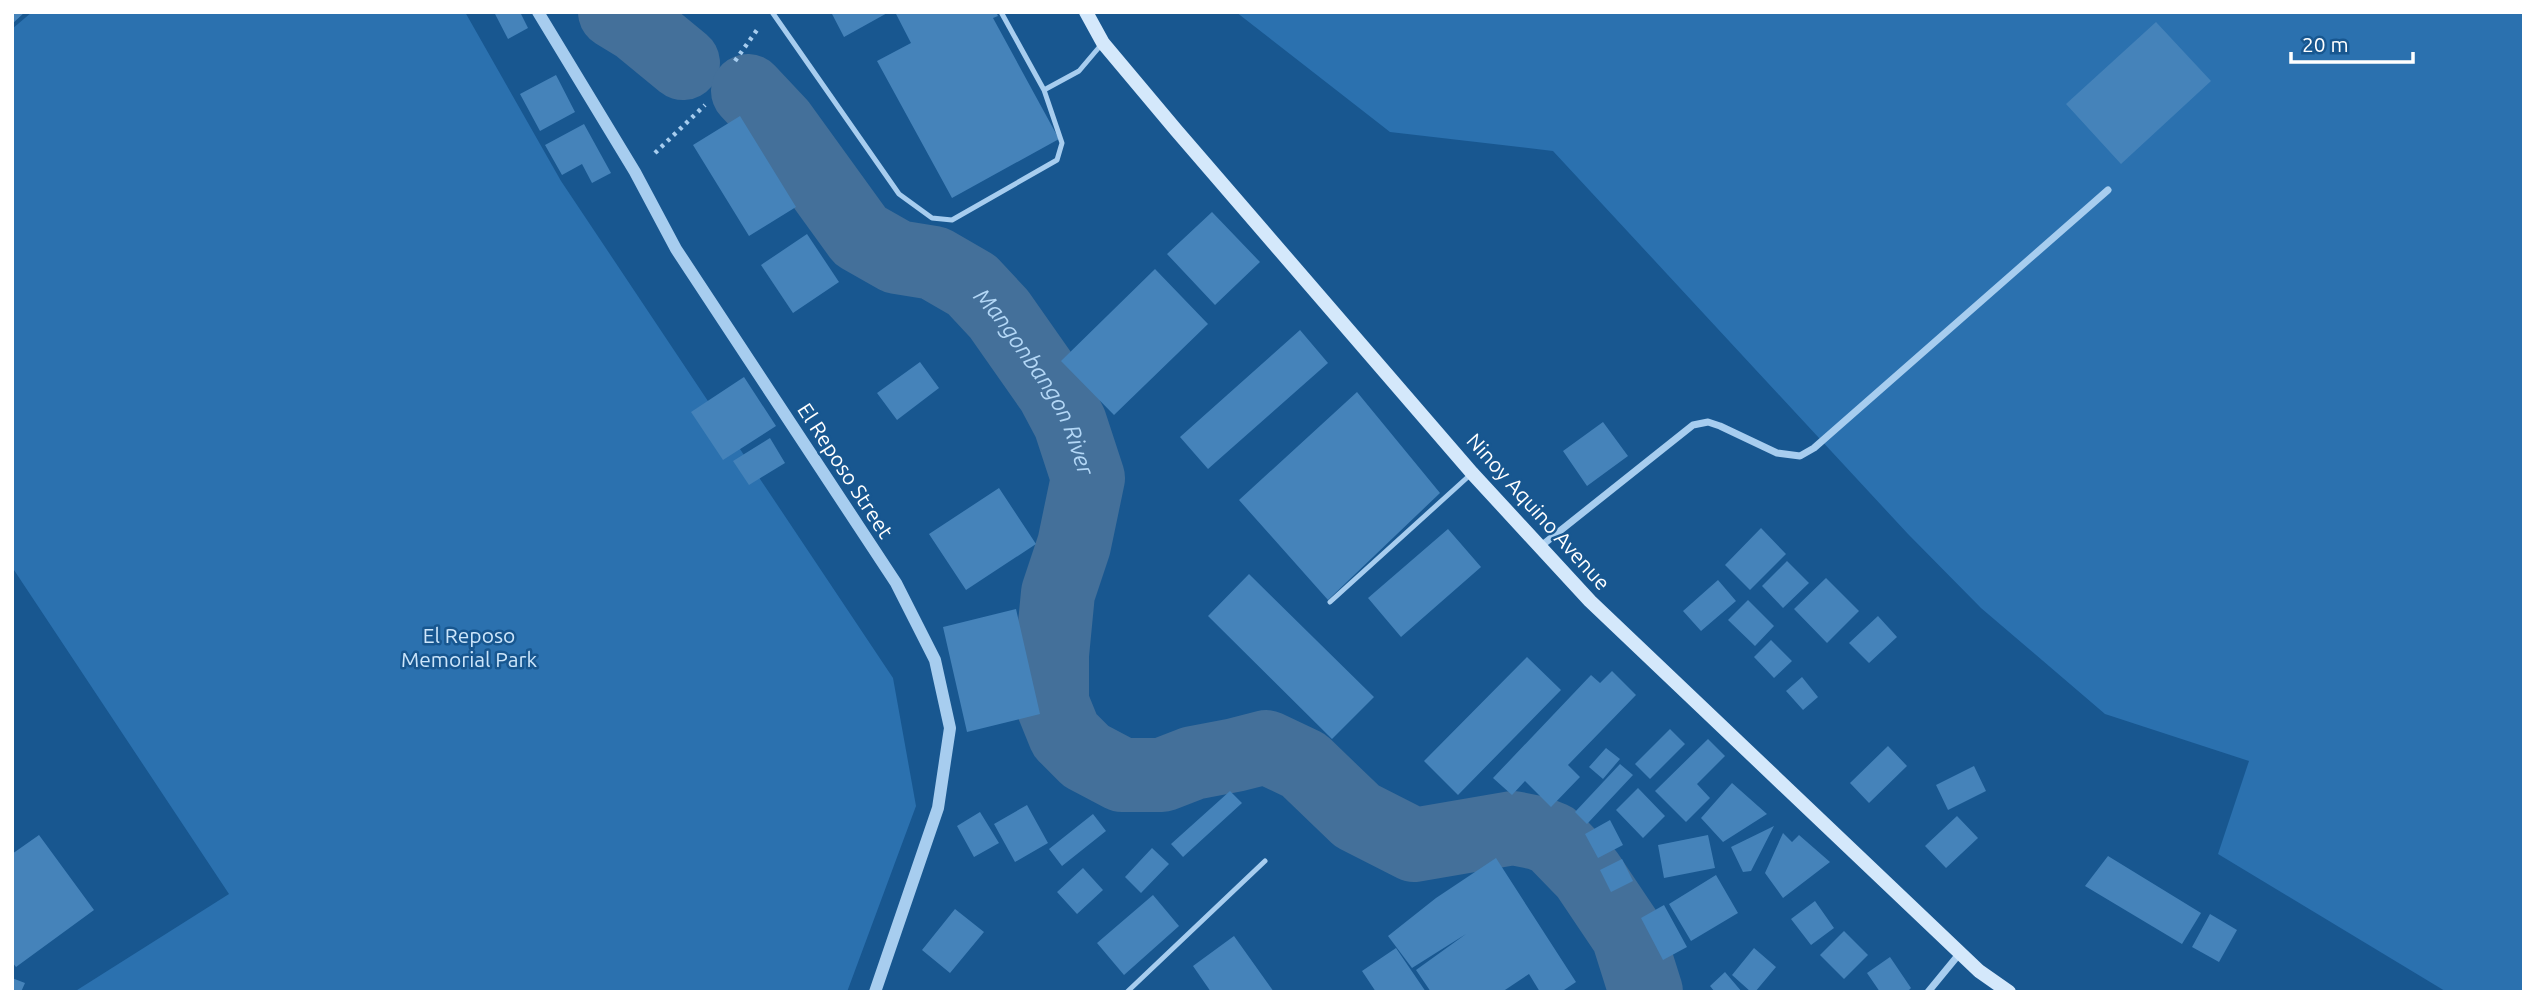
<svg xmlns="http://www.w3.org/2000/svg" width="2536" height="1004" viewBox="0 0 2536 1004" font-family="Ubuntu,sans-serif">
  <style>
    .green { fill: #2b71af }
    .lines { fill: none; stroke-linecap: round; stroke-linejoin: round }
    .river { stroke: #44709a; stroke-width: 74 }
    .building { fill: #4583ba }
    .path { stroke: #a7cdef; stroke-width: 4.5; stroke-dasharray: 3.5 5; stroke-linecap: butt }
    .service { stroke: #a7cdef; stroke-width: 5 }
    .minor { stroke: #a7cdef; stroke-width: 7 }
    .tertiary { stroke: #a7cdef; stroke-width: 12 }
    .secondary { stroke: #d4e8fb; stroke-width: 14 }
    .labels { text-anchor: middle; stroke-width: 5; stroke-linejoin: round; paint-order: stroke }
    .street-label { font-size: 21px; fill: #fff; stroke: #185790 }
    .park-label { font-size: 21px; fill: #cde6fb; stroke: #185790 }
    .water-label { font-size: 23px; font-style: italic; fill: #b3d7f6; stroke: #185790 }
  </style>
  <rect width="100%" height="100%" fill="#185790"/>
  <path class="green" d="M32,12H465L561,181L893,678L916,806L847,992H74L229,894L12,567V29Z
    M1236,12H2524V992L2445,991L2218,854L2249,761L2105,714L1981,608L1908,534L1553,151L1390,132Z"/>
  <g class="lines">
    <g class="river">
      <path d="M615,12L638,26L683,63"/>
      <path id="s1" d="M748,91L779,124L860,236L897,257L934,263L972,285L999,314L1053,391L1070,423L1088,478L1074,545L1058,593L1052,655V703L1065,735L1086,756L1122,775H1162L1193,763L1235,755L1266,747L1304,765L1357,816L1414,845L1513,828L1538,833L1553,839L1587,874L1628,935L1646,992"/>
    </g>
  </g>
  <path class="building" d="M12,12H25L12,24Z
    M494,12H520L528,28L508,39Z
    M831,12H889L844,37Z
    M895,12H996L998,16L993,18L1059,139L952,198L877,61L911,43Z
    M2156,22L2211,81L2121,164L2066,104Z
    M556,75L575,112L540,131L520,94Z
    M740,116L796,207L749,236L693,145Z
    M584,124L611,173L592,183L582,164L562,175L545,145Z
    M1212,212L1260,262L1215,305L1167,254Z
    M807,234L839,282L793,313L761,265Z
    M1155,269L1208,324L1114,415L1061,361Z
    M1300,330L1328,363L1208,469L1180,437Z
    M920,362L939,388L897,420L877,393Z
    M744,377L776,426L723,460L691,412Z
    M1357,392L1440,493L1328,600L1239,500Z
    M1603,422L1628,456L1587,486L1563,451Z
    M770,438L785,463L749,485L733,461Z
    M999,488L1036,544L966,590L929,534Z
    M1761,528L1786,554L1750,590L1725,565Z
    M1448,529L1481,567L1401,637L1368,598Z
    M1787,561L1809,583L1783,608L1762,586Z
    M1249,574L1374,697L1332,739L1208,616Z
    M1826,578L1859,611L1827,643L1794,609Z
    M1718,580L1736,601L1701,631L1683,611Z
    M1748,600L1774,626L1755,646L1728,620Z
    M1016,609L1040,714L967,732L943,627Z
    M1878,616L1897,637L1869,663L1849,643Z
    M1771,640L1792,661L1774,678L1754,657Z
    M1527,657L1561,690L1458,795L1424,761Z
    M1612,671L1636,695L1568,765L1580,777L1551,807L1525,781L1512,795L1493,778L1591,675L1600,683Z
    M1802,677L1818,697L1803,710L1786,691Z
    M1670,729L1685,744L1650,779L1635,764Z
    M1708,739L1725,756L1697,784L1710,798L1686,822L1655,791Z
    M1888,746L1907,766L1869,803L1850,783Z
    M1606,748L1620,759L1603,779L1589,767Z
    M1620,764L1633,775L1587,824L1575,812Z
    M1974,766L1986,791L1948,810L1936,785Z
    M1732,783L1767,814L1723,842L1701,818Z
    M1638,788L1665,816L1643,838L1616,810Z
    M1230,791L1242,803L1183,857L1171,844Z
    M1027,805L1048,843L1015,862L994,824Z
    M980,812L999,843L974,857L957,826Z
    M1093,814L1106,831L1062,866L1049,849Z
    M1957,816L1978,838L1946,868L1925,846Z
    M1610,820L1623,845L1598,858L1585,834Z
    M1774,826L1751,871L1743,872L1731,847Z
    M1783,833L1792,842L1799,835L1830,862L1783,898L1765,873Z
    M39,835L94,910L16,967L12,962V854Z
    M1708,835L1715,868L1664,878L1658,845Z
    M1152,848L1169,864L1141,893L1125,877Z
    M2108,856L2201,913L2182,944L2085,886Z
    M1496,858L1576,982L1561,992H1540L1529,974L1502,992H1431L1416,970L1466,934L1412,968L1388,936L1436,898Z
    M1622,859L1633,881L1611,892L1600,870Z
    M1083,868L1103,890L1077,914L1057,892Z
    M1716,875L1738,913L1691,941L1669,904Z
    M1153,895L1179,926L1124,975L1097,943Z
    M1815,901L1834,928L1811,945L1791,919Z
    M1664,905L1687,947L1663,960L1641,918Z
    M955,909L984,932L950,973L922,950Z
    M2210,914L2237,930L2219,962L2192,947Z
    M1844,931L1868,955L1844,979L1820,955Z
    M1234,936L1274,992H1211L1193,966Z
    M1396,948L1426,992H1376L1362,971Z
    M1754,948L1776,967L1755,992H1751L1732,975Z
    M1890,957L1911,988L1907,992H1880L1867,973Z
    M1725,972L1742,992H1715L1710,986Z
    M12,978L25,983L21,992H12Z"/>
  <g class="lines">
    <path class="path" d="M735,61L757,30
      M655,153L705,105"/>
    <path class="service" d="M772,12L899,194L932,218L952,220L1057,160L1062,143L1044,90L1001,12
      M1044,90L1079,71L1101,45
      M1330,602L1470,475
      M1127,992L1265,861"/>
    <path class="minor" d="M1541,546L1693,425L1708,422L1720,426L1777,453L1800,456L1814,448L2108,190
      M1928,992L1960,953"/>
    <path class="tertiary" d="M538,12L635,172L676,249L896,583L935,660L950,728L938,808L875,992"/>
    <path class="secondary" d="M1086,12L1103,43L1176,130L1472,473L1590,601L1979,971L2009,992"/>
  </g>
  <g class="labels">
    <g class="street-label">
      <text transform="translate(845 471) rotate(57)" y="7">El Reposo Street</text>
      <text transform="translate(1538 512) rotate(48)" y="7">Ninoy Aquino Avenue</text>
    </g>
    <g class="park-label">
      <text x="469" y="643">El Reposo<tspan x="469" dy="24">Memorial Park</tspan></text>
    </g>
    <g class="water-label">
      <text dy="8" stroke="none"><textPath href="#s1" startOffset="424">Mangonbangon River</textPath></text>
    </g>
  </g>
  <rect width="2536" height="1004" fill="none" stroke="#ffffff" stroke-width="28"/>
  <path d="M2291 52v10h122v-10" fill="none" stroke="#ffffff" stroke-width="3.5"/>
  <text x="2302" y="52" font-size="21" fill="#ffffff" stroke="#185790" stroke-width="5" paint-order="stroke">20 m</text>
</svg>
